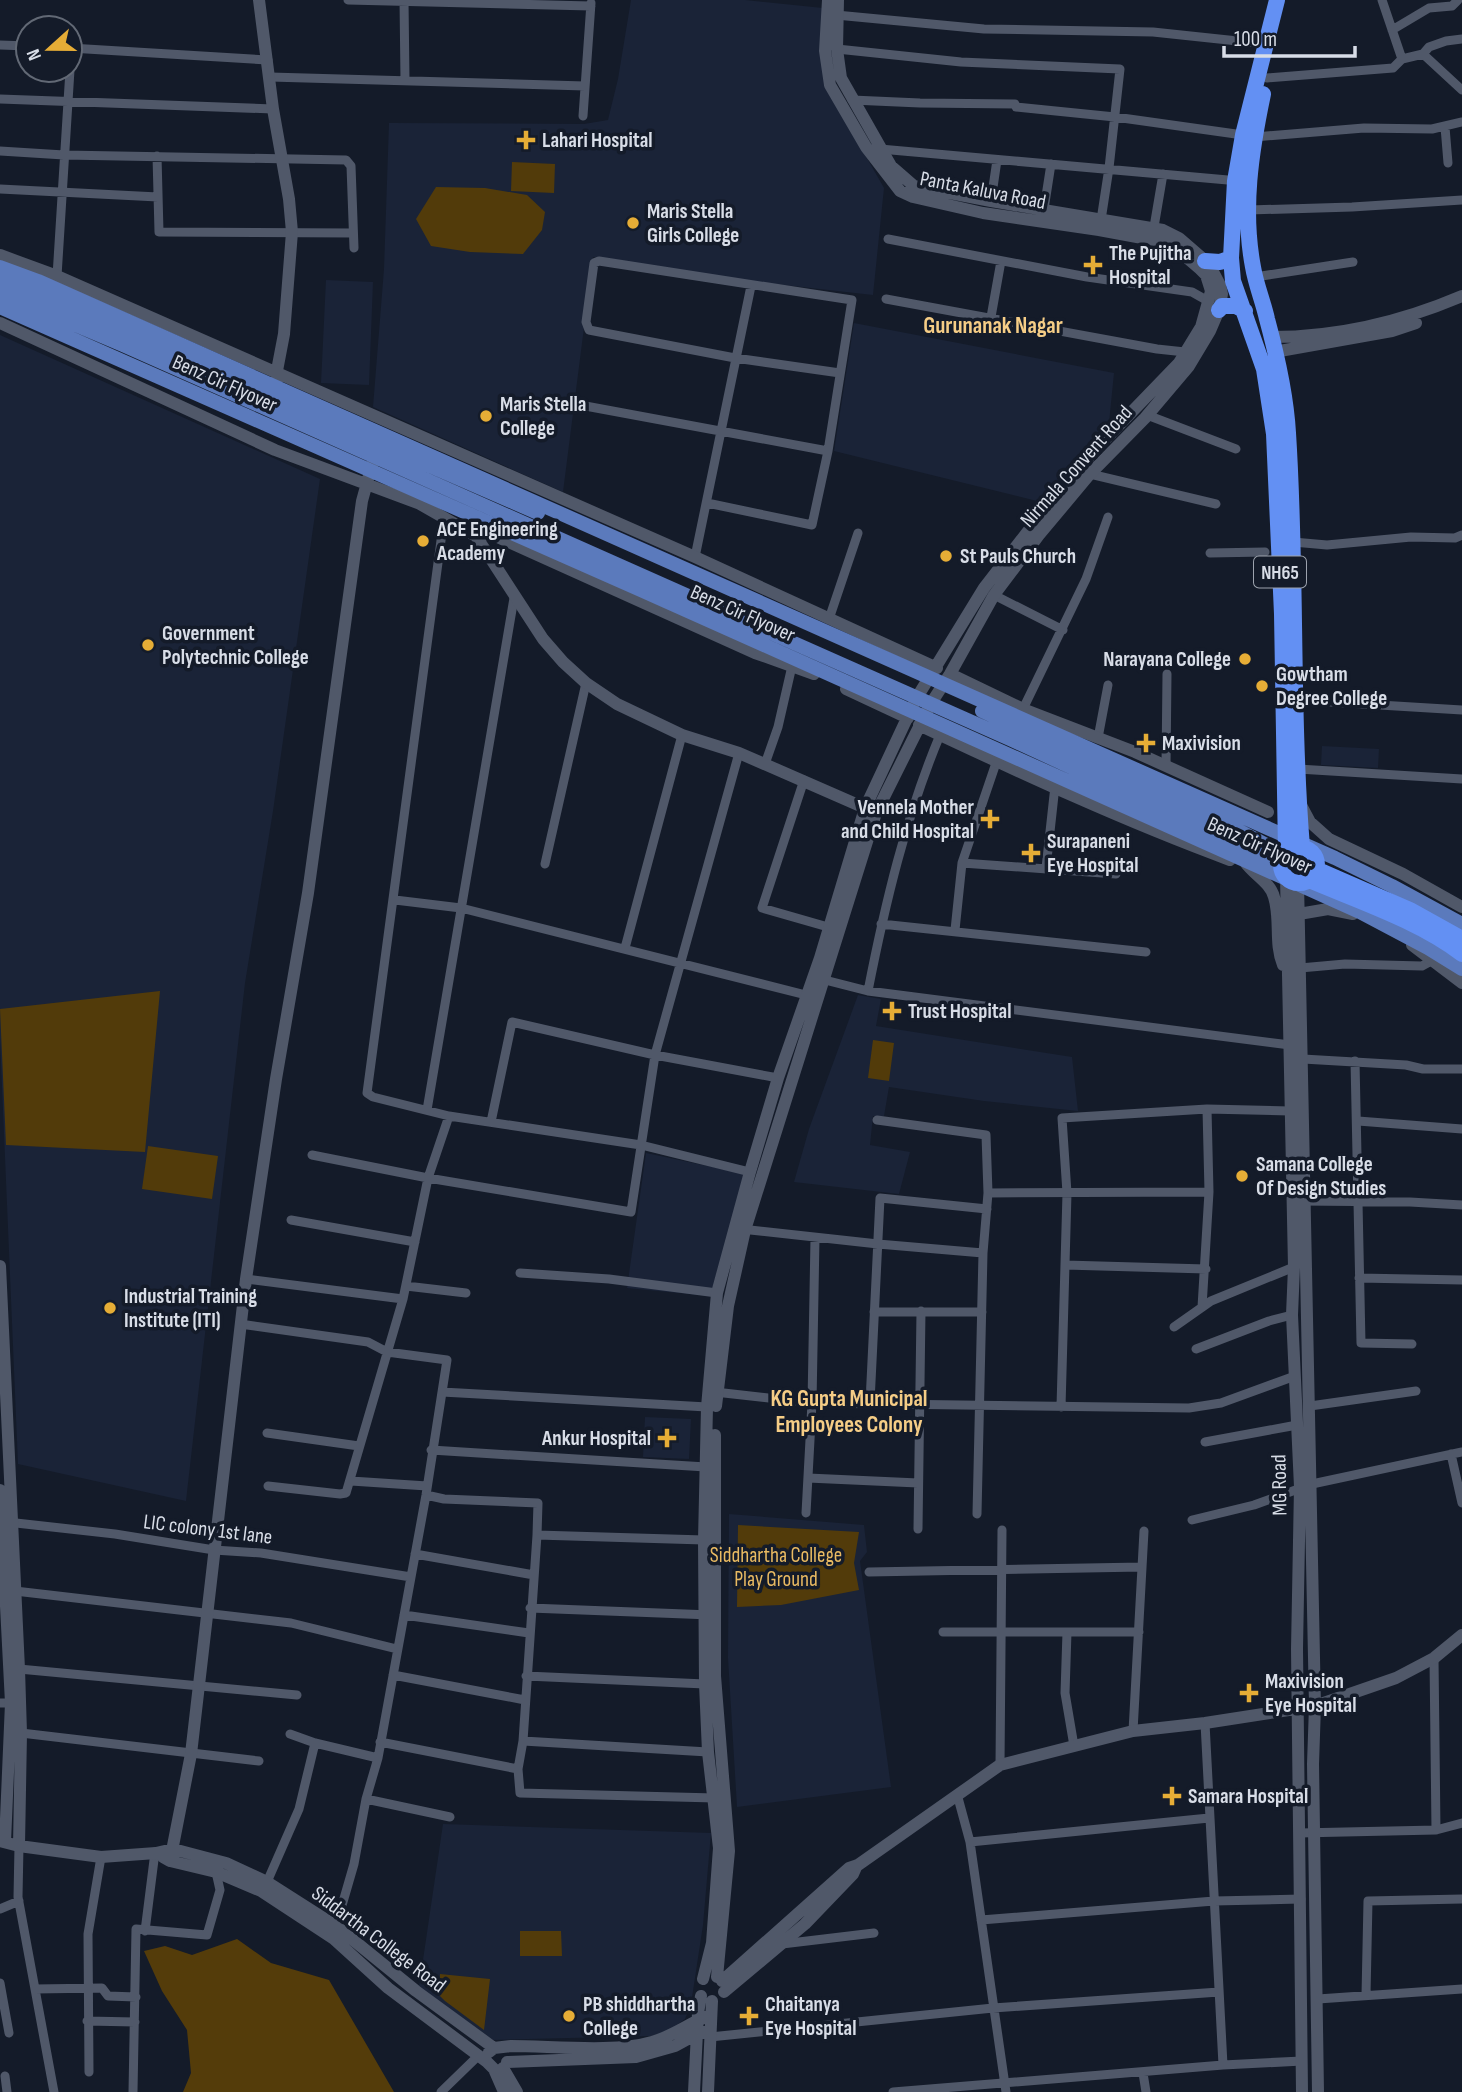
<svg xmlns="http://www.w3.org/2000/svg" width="1462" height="2092" viewBox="0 0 1462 2092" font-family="'Sofia Sans Condensed',sans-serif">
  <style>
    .built { fill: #1a2337 }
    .green { fill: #523b0a }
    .forest { fill: #543c0a }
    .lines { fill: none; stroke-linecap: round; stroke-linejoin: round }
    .street { stroke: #505869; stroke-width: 9 }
    .secondary { stroke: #505869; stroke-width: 12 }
    .primary { stroke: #5b7abc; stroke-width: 14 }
    .highway { stroke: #6390f3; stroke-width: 16 }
    .poi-dot { fill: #e6ad36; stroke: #141b29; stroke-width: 2.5 }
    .labels { text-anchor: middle; stroke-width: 7; stroke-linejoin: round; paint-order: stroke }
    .shield { fill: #141b29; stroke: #9da3ae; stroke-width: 2 }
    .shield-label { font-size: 19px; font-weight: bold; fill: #d8dde7 }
    .poi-label { font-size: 21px; font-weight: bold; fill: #d8dde7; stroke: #141b29; text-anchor: start }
    .street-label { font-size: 21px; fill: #d8dde7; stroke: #141b29 }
    .park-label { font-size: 21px; fill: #e9ba62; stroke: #141b29 }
    .neighbourhood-label { font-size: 23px; font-weight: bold; fill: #f5cd86; stroke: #141b29 }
  </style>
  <rect width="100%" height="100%" fill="#141b29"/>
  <path class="built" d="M631,0H745L823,8L827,88L884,188L873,295L766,283L593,257L563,492L373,407L384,269L389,123L584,124L608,120L618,79Z
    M326,280L373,282L369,385L321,383Z
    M854,323L1114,373L1109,423L1041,502L834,451Z
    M0,335L320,479L273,811L245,983L186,1501L18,1464L0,1039Z
    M1322,746L1379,749L1378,768L1321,765Z
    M858,995L881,999L876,1026L1072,1057L1078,1111L984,1101L889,1087L884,1116H873L870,1145L910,1152L899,1194L794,1182L809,1129Z
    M646,1153L746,1174L710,1296L627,1288Z
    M645,1417L691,1419L689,1459L643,1457Z
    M729,1514L864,1525L867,1552L860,1561L891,1787L737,1807L728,1658Z
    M443,1824L711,1833L703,1925L691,2004L685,2019L670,2030L652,2036L493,2040L419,1987Z"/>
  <path class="green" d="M512,162L555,164L554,193L511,191Z
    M436,187L485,188L527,195L545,212L542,230L523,254L470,252L431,246L416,219Z
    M160,991L145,1152L6,1145L0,1009Z
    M873,1040L894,1043L889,1081L868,1078Z
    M148,1146L218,1156L212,1199L142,1189Z
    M738,1525L859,1532L854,1563L859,1590L781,1605L737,1607Z
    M520,1931H561L562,1956H520Z
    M440,1974L490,1979L484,2030L445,2001L439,1995Z"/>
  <path class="forest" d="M237,1939L271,1963L329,1980L394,2092H183L191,2073L187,2030L162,1991L144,1951L165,1946L192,1955Z"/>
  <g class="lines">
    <path class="street" d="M348,0L591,6
      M404,0L405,80
      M1382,0L1402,59
      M836,15L984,29L1153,32L1266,44
      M1392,30L1429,8L1452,6L1458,0
      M0,45L28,46
      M70,48L268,60
      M837,49L961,62L1120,69L1109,168L1101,220
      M1423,54L1462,90
      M70,67L71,48
      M270,77L585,86
      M1267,78L1393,68L1402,59L1423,54L1429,47L1446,41L1462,39
      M0,99L273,109
      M852,100L920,103L1015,104L1016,107L1115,117L1243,135
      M583,116L591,3
      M1445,127L1448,163
      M1254,137L1364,128L1432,129L1462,122
      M880,149L1239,181
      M0,151L64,155L346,160L351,166L354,248
      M157,156L159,232L353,233
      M0,189L158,197
      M991,201L997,160
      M1044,209L1051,164
      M1249,210L1352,207L1462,200
      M1154,227L1163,174
      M888,239L1087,277L1192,292L1208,301
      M57,276L70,70
      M1255,277L1353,262
      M886,299L1157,349L1185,352
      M991,317L1001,261
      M580,405L828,451
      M1147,415L1236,449
      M1090,474L1216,504
      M707,503L812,525L828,451L852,300L599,261L594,263L586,322L589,330L735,358L840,373
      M444,518L367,1093L373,1097L449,1116L641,1145L750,1172
      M1293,542L1327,545L1411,537L1455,538L1462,535
      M1210,553L1265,552
      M695,557L751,286
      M994,595L1063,630
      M829,619L858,533
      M1297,700L1462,710
      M1023,709L1086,579L1108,517
      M1098,738L1108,685
      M765,764L778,727L792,666
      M1166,766L1167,674
      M1298,769L1462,779
      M804,780L762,908L828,927
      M962,863L1116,874
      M545,864L586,683
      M1046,868L1055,786
      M395,900L461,908L806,995
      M881,924L1146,952
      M955,930L962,863L996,763
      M625,948L682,735
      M1300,968L1345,964L1422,966L1433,960
      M821,979L868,991L1290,1045
      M868,991C885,904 906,816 940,735
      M1303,1059L1406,1065L1423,1069H1462
      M1355,1061L1361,1343L1412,1344
      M427,1110L514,598
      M877,1120L986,1135L988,1193L983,1253L977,1514
      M1358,1121L1462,1129
      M491,1122L512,1022L655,1055L778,1078
      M312,1155L428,1178L631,1212L655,1055L739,753
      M988,1193L1209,1192
      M1300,1201L1410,1202L1462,1205
      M291,1220L415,1242
      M741,1229L878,1244L983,1253
      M1065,1265L1206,1269
      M520,1273L609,1279L717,1293
      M1359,1278L1462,1280
      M246,1279L403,1299
      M406,1286L466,1293
      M1202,1307L1209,1192L1207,1109
      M874,1312H982
      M240,1324L368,1342L387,1352L447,1360L426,1495L378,1758L366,1799L354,1864L336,1926
      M1174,1327L1211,1301L1294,1267
      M1196,1349L1269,1321L1292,1315
      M442,1392L707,1407
      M715,1392L812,1403L1189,1408L1221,1403L1295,1376
      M870,1402L880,1198L987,1209
      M1310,1406L1416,1391
      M1061,1407L1067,1193L1062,1118L1207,1109L1290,1111
      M267,1433L359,1446
      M1205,1442L1297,1425
      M431,1450L706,1467
      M1451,1454L1462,1503
      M808,1478L918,1483
      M351,1481L427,1486
      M268,1486L340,1494L346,1493L403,1299L428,1178L449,1116
      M426,1495L444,1499L538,1503L537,1535
      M806,1513L812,1403L815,1238
      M1192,1520L1254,1505L1312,1484L1462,1452
      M7,1522L115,1534L214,1550L261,1553L411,1577
      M918,1529L921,1311
      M704,1540L537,1535L523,1741L518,1769L520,1793L715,1798
      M415,1554L534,1575
      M869,1572L1142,1567
      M15,1591L291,1623L397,1649
      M530,1608L711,1615
      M404,1615L529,1633
      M943,1632H1139
      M1067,1632L1065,1693L1074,1746
      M1434,1658L1436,1830
      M19,1669L297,1695
      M393,1675L525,1700
      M526,1676L705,1684
      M0,1703H11
      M1205,1723L1223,2065
      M1133,1731L1144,1531
      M21,1733L259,1761
      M290,1734L315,1743L378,1758
      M523,1741L708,1752
      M380,1742L518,1769
      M1000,1765L1002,1530
      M957,1794L970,1842L1006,2092
      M366,1799L450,1817
      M1299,1833L1436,1830L1462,1823
      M970,1842L1209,1818
      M19,1846L18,1897L54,2092
      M267,1882L299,1809L315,1743
      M0,1909L19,1901
      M981,1920L1214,1901L1301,1899
      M145,1931L155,1852
      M782,1944L874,1933
      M0,1983L9,2033
      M35,1989L102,1988L108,1996L136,1997
      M1366,1995L1368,1901L1462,1899
      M1318,1999L1462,1989
      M87,2021L135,2022
      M710,2037L993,2008L1219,1992
      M89,2072L88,1934L101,1857
      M1143,2073L1146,2092
      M5,2076L7,2092
      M133,2092L136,1929L207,1935L220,1890L216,1872
      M441,2092L478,2056
      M893,2092L1223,2065L1302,2061"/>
    <path class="secondary" d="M259,0L273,109L289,199L292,232L284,334L275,381
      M0,255L57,276L384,420L695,557L937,668
      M0,323L275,450L420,504L476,536L543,639L563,662L586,683L617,704L682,735L739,753L865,808
      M1272,337C1338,337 1401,322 1462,296
      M1274,352L1392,331L1416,323
      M476,536L491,534L755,653L814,674
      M950,674L1023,709L1135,752L1268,812
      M846,689L908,718
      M919,725C1021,773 1124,821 1230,860
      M1301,805L1310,822L1329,839L1403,874L1462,907
      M1245,862C1254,875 1270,882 1274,897C1281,919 1274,943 1283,965
      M1286,877L1294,1267L1292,1315L1300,1487L1297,1649L1302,2092
      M1298,882L1315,1706L1313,1764L1318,2092
      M1299,914L1328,909L1353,914
      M1412,945L1462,983
      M0,1266L19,1669L21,1733L19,1846
      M716,1406L728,1306L745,1230L876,813L930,705L950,674L994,595L1039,535L1090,474L1145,418L1189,366L1210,331L1219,310L1222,294L1220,285L1209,264L1179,238L1163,230L991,201L914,186L891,166L841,78L837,49L838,0
      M715,1435V1676L729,1851L717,1977
      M0,1490L11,1703L5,1842
      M0,1841L19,1846L101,1857L156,1853L173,1849L226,1863L267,1882L336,1926L416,1991L494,2048
      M163,1857L170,1861L216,1872L261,1891L334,1939L388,1988L487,2062L494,2069L504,2092
      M170,1861L191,1754L246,1279L276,1079L308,893L362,501L373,461
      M703,1979L712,1943L719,1848L708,1752L705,1684L704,1540L707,1407L717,1293L750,1172L778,1078L820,958L865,808L916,699L984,588L1039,517L1094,451L1179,363L1201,327L1211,291L1206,275L1200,269L1179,251L1164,242L1099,230L983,213L913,197L900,191L866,147L830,85L825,51L828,0
      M722,1981L849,1868L858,1865L1000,1765L1133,1731L1205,1723L1315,1706L1396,1678L1434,1658L1462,1635
      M724,1992L805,1924L853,1874L857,1865
      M489,2052L494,2048L511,2046C552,2046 615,2053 652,2042C674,2036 690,2022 711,2015
      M507,2062L636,2057L675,2046L697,2034L710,2030
      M503,2068L517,2092
      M694,2092L698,2013L701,1996
      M708,2092L712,2001"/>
    <path class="primary" d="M0,267L38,281L1335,858L1392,886L1462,924
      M0,279L538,513
      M0,293L123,345L1010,739L1237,844L1272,865
      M0,307L641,590L1360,912L1428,948L1462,969
      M982,711L1232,827L1284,854"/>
    <path class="highway" d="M1277,0L1243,135L1235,181L1231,258L1233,281L1264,369L1274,434L1282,614L1286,852
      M1263,94C1251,151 1242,209 1253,267C1256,285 1263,301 1267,319C1277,356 1286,395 1288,433C1297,571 1291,710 1302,847
      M1205,261L1220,262L1231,258
      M1219,310L1222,306H1236L1245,311
      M1281 865a18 18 0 1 1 36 0a18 18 0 1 1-36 0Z
      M1316,869L1410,910L1462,939
      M1309,880C1358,901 1419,921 1462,954"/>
  </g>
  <g class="poi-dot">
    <path d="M522.5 129.5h7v7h7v7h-7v7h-7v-7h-7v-7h7z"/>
    <circle cx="633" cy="223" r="7"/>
    <path d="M1089.5 254.5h7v7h7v7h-7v7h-7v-7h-7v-7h7z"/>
    <circle cx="486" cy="416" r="7"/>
    <circle cx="423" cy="541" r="7"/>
    <circle cx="946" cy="556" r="7"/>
    <circle cx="148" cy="645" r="7"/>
    <circle cx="1245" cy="659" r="7"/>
    <circle cx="1262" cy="686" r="7"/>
    <path d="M1142.5 732.5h7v7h7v7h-7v7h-7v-7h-7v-7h7z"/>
    <path d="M986.5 808.5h7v7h7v7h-7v7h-7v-7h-7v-7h7z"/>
    <path d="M1027.5 842.5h7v7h7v7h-7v7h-7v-7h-7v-7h7z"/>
    <path d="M888.5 1000.5h7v7h7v7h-7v7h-7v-7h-7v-7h7z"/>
    <circle cx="1242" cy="1176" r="7"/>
    <circle cx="110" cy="1308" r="7"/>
    <path d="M663.5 1427.5h7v7h7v7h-7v7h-7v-7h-7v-7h7z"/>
    <path d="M1245.5 1682.5h7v7h7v7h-7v7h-7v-7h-7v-7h7z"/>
    <path d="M1168.5 1785.5h7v7h7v7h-7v7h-7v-7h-7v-7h7z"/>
    <circle cx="569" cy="2016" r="7"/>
    <path d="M745.5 2005.5h7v7h7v7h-7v7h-7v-7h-7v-7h7z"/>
  </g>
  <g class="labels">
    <rect class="shield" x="1254" y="556.5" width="52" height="31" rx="5"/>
    <g class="shield-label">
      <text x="1280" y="579">NH65</text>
    </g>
    <g class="poi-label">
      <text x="542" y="147">Lahari Hospital</text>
      <text x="647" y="218">Maris Stella<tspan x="647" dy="24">Girls College</tspan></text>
      <text x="1109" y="260">The Pujitha<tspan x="1109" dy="24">Hospital</tspan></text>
      <text x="500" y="411">Maris Stella<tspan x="500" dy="24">College</tspan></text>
      <text x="437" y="536">ACE Engineering<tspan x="437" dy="24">Academy</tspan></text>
      <text x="960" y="563">St Pauls Church</text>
      <text x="162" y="640">Government<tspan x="162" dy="24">Polytechnic College</tspan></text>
      <text x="1231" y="666" text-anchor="end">Narayana College</text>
      <text x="1276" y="681">Gowtham<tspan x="1276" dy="24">Degree College</tspan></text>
      <text x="1162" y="750">Maxivision</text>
      <text x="974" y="814" text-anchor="end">Vennela Mother<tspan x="974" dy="24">and Child Hospital</tspan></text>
      <text x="1047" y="848">Surapaneni<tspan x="1047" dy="24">Eye Hospital</tspan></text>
      <text x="908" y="1018">Trust Hospital</text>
      <text x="1256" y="1171">Samana College<tspan x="1256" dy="24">Of Design Studies</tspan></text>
      <text x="124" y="1303">Industrial Training<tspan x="124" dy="24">Institute (ITI)</tspan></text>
      <text x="651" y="1445" text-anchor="end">Ankur Hospital</text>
      <text x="1265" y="1688">Maxivision<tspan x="1265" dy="24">Eye Hospital</tspan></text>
      <text x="1188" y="1803">Samara Hospital</text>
      <text x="583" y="2011">PB shiddhartha<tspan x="583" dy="24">College</tspan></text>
      <text x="765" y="2011">Chaitanya<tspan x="765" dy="24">Eye Hospital</tspan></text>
    </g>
    <g class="street-label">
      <text transform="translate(983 190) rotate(11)" y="7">Panta Kaluva Road</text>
      <text transform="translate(225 383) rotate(24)" y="7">Benz Cir Flyover</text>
      <text transform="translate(1076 466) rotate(-48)" y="7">Nirmala Convent Road</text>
      <text transform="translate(743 613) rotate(24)" y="7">Benz Cir Flyover</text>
      <text transform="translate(1260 845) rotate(24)" y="7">Benz Cir Flyover</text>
      <text transform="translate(1279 1485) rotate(-91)" y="7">MG Road</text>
      <text transform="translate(208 1529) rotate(7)" y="7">LIC colony 1st lane</text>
      <text transform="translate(379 1939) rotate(37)" y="7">Siddartha College Road</text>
    </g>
    <g class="park-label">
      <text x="776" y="1562">Siddhartha College<tspan x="776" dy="24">Play Ground</tspan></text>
    </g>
    <g class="neighbourhood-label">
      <text x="993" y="333">Gurunanak Nagar</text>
      <text x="849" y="1406">KG Gupta Municipal<tspan x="849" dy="26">Employees Colony</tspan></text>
    </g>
  </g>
  <g transform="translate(49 49) rotate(249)"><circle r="33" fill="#141b29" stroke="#626975" stroke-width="2"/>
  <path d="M0-5L12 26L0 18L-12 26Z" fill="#e6ad36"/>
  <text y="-10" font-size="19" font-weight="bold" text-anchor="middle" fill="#d8dde7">N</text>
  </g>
  <path d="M1224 46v10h131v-10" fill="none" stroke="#d8dde7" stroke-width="3.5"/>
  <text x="1234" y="46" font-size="21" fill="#d8dde7" stroke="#141b29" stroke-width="5" paint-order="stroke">100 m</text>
</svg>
